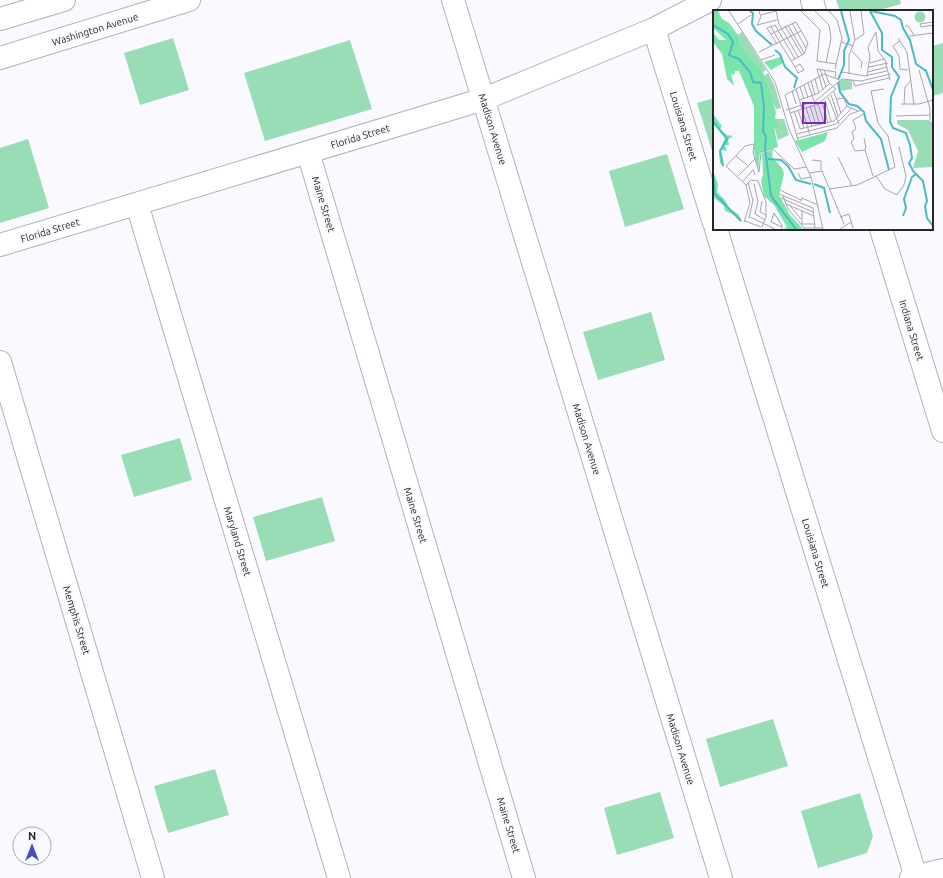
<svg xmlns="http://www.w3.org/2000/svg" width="943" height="878" viewBox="0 0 943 878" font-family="Ubuntu,sans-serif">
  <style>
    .green { fill: #98ddb5 }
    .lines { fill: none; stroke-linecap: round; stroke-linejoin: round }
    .street-casing { stroke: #b2b2b7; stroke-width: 24 }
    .street { stroke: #fff; stroke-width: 22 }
    .labels { text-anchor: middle; stroke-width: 4; stroke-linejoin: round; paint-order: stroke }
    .street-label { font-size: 10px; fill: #272728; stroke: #faf9ff }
    .inset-river { fill: none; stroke: #49bbc5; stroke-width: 2 }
    .inset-road { fill: none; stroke: #a6a5a9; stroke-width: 1 }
    .view { fill: #7b2cbf; fill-opacity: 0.15; stroke: #7b2cbf; stroke-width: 2 }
    .inset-edge { fill: none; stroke: #272728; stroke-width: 2 }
  </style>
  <rect width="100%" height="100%" fill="#faf9ff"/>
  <path class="green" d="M836,0H900L901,4L876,11H840Z
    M173,38L189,90L140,105L124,53Z
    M350,40L372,109L265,141L244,73Z
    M943,43V93L932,96V46Z
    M714,98V157L697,103Z
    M28,139L49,208L0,223V148Z
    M667,154L684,209L625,227L609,171Z
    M651,312L665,360L598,380L583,332Z
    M180,438L192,480L134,497L121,455Z
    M322,497L335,541L266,561L253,517Z
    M773,719L788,766L720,787L706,739Z
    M215,769L229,815L168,833L154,786Z
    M660,792L674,838L617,855L604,808Z
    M860,793L873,836L867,853L818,868L801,811Z"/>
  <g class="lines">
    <defs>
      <path id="street" d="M453,0L721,878
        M812,0L815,11
        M0,19L64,0
        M654,29L714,223
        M0,58L189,0
        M308,152L524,878
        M137,204L339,878
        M716,229L916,877
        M881,229L943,431
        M0,245L484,99L654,29L710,0
        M0,362L153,878
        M911,878L943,870"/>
    </defs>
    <use href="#street" class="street-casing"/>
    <use href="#street" class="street"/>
  </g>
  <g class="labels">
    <g class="street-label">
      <text transform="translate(95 29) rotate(-17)" y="4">Washington Avenue</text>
      <text transform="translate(684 126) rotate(73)" y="4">Louisiana Street</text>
      <text transform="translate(493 129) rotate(73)" y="4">Madison Avenue</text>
      <text transform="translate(360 136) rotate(-17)" y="4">Florida Street</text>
      <text transform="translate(324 204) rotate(73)" y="4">Maine Street</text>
      <text transform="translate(50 230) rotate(-17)" y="4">Florida Street</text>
      <text transform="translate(912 330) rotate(73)" y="4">Indiana Street</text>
      <text transform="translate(587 439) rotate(73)" y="4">Madison Avenue</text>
      <text transform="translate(416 515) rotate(73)" y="4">Maine Street</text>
      <text transform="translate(238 541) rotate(73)" y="4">Maryland Street</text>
      <text transform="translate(816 553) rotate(73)" y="4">Louisiana Street</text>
      <text transform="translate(77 620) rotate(73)" y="4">Memphis Street</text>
      <text transform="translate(681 749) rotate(73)" y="4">Madison Avenue</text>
      <text transform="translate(509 825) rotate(73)" y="4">Maine Street</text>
    </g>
  </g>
  <g transform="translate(713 10)">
    <rect width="220" height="220" fill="#faf9ff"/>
    <path d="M201.5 7a5.5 5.5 0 1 1 11 0a5.5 5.5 0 1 1-11 0ZM29,22L53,60L50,62L28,36L25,25ZM55,63L61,74L68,98L63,99L55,82L51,66ZM128,70H139V79L127,81L125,71ZM63,109H71L76,125L65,130L61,116L67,114ZM184,110H216L220,113V157L200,158L205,141L195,120L184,114Z" fill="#98ddb5"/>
    <path d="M0,1H5L9,9L16,13L25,25L28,36L50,62L63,102L62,108L67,114L65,118L61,117L65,137L47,142L45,159L41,140V96L26,61H22L21,65L18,64L21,76L14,69L9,44L0,32V22L6,30H13L0,18ZM68,47L70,53L58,60L51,52ZM0,104L9,116L7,119L14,125L20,126L15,130L16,135H12L14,141L8,140L11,157L7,153L6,142L12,128L0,114ZM115,122L112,131L89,142L82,131ZM60,140L59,147L69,158L71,164L66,185L77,205L90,219H71L74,217L61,195L51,186L48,171L50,165L49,143ZM0,161L5,174L4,182L12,190L16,198L26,205L29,212L22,205L12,201L11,196L0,187Z" fill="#7be4ab"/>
    <path class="inset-river" d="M37,1L40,3L39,14L43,21L59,35M157,1L169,23V40L179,47V57L186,67L178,87L177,112L180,118L193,123L197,135L199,148L196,153L200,161L210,171L214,191L212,196L214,208L220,216M158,1L182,6L188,10L190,18L197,30L203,54L213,61L220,80M0,15L15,24L20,32L16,45L26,49L37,62L40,72L48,73L51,97L50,121L53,127L52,138L58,186L83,219M62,40L67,44L72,57L84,68L81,78M125,70L131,55V41L136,30L128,1M125,72L127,82L136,94L144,96L151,102L153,111L168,129L176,160M0,111L14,129L7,141L10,156M55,149L68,150L75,156L83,170L98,174M0,164L2,184L28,211M101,174L111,178L117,203M190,206L193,198L191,189L199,167L203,164"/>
    <path class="inset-road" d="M16,1L62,72L76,119L98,167L110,219M63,1L66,14L85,47M88,1L107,20L104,51L123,54M102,1L116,15L118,28L113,53M116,1L124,10L129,28L122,59M48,5L63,1M79,13L93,38M25,14L38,5M207,14L208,17L220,15M207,14L220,12M44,15L64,10M44,15L48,7L46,1M75,15L91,43M72,16L89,45M192,16H195L201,25M58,17L69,36L71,39L82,57L85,63L91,60L87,54L82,57M58,24L83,12L95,33L91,44L78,51M197,26L220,23M185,28L194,42L201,95M142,30L151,24L148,1M187,31L180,36L186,46L187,59L195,60M128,32L141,36M64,34L54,18L62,15L82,49M139,41L149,52L148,58M46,42L88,21M48,50L62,45M157,53L171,49M156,57L175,53M107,59L113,77M206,60L217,99V110M129,62L152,66L174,61M155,62L174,57M136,64V45L142,30L137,1M154,66L157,46L155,37L163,22L165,41L172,50L177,70M102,69L106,83M140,70L142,76L176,68M98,71L102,85M95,73L101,91M91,75L95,88M87,77L91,89M83,79L97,125M110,80L104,59L123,62L122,68M79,81L83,94M121,82L128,103M118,85L125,106M115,87L126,114M124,89L131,88L134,96M87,90L106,83L116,74M112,90L118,111M109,92L115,112M100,93L129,69L148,71L178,64M105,94L111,113M188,94H206L220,90M101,95L107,115M191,95L192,77L198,70M97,96L103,115M134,96L145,101M93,98L99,116M73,100L99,92M85,100L91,118M81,101L87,119L121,111L134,96M77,103L105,94L123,79L116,73L111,60M151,104L140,110L143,119L139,122L141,129L138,132L142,141L152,140L160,166M183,106L217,105M84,124L123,114L139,98M85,128L124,118L137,104L149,100M151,128L153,138L151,140M85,130L72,85L111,64L124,69M41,134L40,142L46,162L48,142L60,139L81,159L94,157M23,146L34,155M125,147L139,176M99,150L108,151V160M85,163L88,169L98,167M96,163L109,161L131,214M25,166L43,148M163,166L172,179L184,185L191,175L193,166L186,137M30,171L40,160L42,165M35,173L40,190L36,208M41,174L45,191L42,204L52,210M33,175L13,156L32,136L41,134M33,175L38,170L45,171L53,192V207L49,217M116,179L144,175L182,157L175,126L165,113L158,81L171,79M67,180L88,190M66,184L100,198L102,218M70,186L75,199L92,219M68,188L100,202M49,191L47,202L53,205M88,191L89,188L105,195M73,194L101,206M78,197L88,209M89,201V214M37,207L62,219M127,207L136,204L140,218M32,211L48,217M31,212L37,193L33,175M88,214H102M91,218H109M69,219V216L68,214L61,203L58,212L69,217M127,219L138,212"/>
    <path class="view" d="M90,93H112V113H90Z"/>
    <rect width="220" height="220" class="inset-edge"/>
  </g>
  <g transform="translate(32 846)"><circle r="19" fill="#faf9ff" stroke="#a6a5a9"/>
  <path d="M0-3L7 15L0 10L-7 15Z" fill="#494dc2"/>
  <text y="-6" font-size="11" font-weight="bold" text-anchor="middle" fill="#272728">N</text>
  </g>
</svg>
